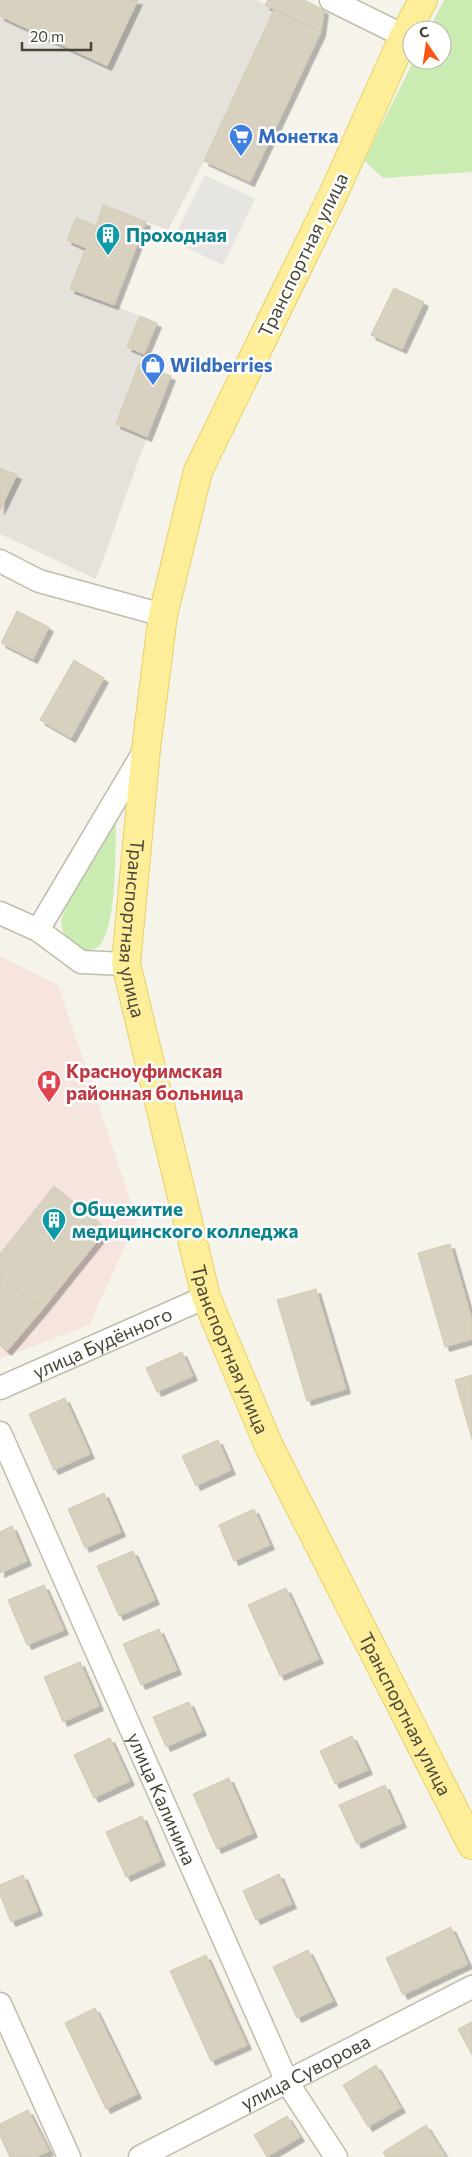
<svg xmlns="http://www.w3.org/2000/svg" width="472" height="2157" viewBox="0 0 472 2157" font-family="Commissioner,sans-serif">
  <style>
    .industrial { fill: #e5e2db }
    .medical { fill: #f6e4de }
    .green { fill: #caebb2 }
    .parking { fill: #e7e5e1 }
    .building { fill: #d8d1bf; stroke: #d3cab2; filter: url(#shadow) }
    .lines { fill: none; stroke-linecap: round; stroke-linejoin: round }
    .minor-casing { stroke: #c1bdac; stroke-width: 25 }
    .major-casing { stroke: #e8d165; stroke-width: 30 }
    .minor { stroke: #fff; stroke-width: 22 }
    .major { stroke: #fe9; stroke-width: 28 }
    .labels { text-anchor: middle; stroke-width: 5; stroke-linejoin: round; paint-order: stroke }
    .shop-label { font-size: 19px; font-weight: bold; fill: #366cbe; stroke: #fff; text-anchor: start }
    .culture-label { font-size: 19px; font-weight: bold; fill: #0d838f; stroke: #fff; text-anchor: start }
    .street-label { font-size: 19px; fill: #4a4538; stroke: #fff }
    .health-label { font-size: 19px; font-weight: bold; fill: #be3a42; stroke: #fff; text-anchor: start }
  </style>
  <defs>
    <filter id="shadow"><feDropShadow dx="4.5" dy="4.5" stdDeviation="0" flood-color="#0004"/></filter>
  </defs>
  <rect width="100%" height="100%" fill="#f5f3ea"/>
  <path class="industrial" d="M0,0H256L321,32L250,182L204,161L168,230L146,222L114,305L140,316L127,347L144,354L116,424L147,437L96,579L0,534Z"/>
  <path class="medical" d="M0,956L58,985L137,1220L89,1325L0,1359Z"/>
  <path class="green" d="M444,0H472V172L383,178L364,160L414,60H442V30H429Z
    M116,822C115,852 117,918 102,942C88,964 57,940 62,918C66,904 76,891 83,878C94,859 105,841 116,822Z"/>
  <path class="parking" d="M205,175L255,199L223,265L172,241Z"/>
  <path class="building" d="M0,0H138L107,66L0,16Z
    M268,0H304L324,10L321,32L265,5Z
    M274,10L321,32L250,182L204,161Z
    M103,205L146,222L114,305L70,289L86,248L67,240L76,218L96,226Z
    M394,288L424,302L402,349L371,335Z
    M140,316L157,323L144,354L127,347Z
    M139,364L171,376L147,437L116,424Z
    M0,468L17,475L0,510Z
    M17,611L49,627L33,659L1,643Z
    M74,660L104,678L71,738L40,720Z
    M54,1186L107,1229L42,1310L0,1276V1254Z
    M450,1244L472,1320V1339L445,1347L418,1253Z
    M0,1276L42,1310L7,1351L0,1345Z
    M316,1289L346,1389L307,1401L277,1300Z
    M182,1352L193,1376L157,1392L146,1368Z
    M472,1375V1439L455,1380Z
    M65,1398L90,1454L54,1470L29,1414Z
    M218,1440L231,1470L196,1486L182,1456Z
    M104,1493L121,1532L85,1548L68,1509Z
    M254,1509L270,1545L234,1561L219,1525Z
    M12,1526L27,1561L0,1573V1532Z
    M133,1551L155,1600L119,1616L97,1566Z
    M44,1585L64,1630L27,1645L8,1600Z
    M286,1588L319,1659L280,1676L248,1605Z
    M159,1629L177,1670L141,1685L123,1644Z
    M80,1662L99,1706L63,1722L44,1677Z
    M189,1702L202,1731L166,1747L153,1717Z
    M352,1736L368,1770L335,1784L320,1751Z
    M110,1738L130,1781L94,1798L74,1755Z
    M229,1778L253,1833L217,1849L193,1794Z
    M385,1785L402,1823L357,1844L339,1805Z
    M142,1816L161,1861L126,1877L106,1832Z
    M279,1874L292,1904L256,1920L243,1891Z
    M23,1875L38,1911L11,1922L0,1895V1885Z
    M451,1927L468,1964L403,1995L386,1958Z
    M308,1950L333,2001L297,2018L273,1967Z
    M206,1955L247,2045L211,2061L170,1971Z
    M95,2008L137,2094L106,2109L65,2023Z
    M472,2022V2055L458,2029Z
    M376,2065L401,2108L368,2127L343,2085Z
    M28,2110L49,2151L36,2157H10L0,2136V2124Z
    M287,2116L300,2137L267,2157L254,2135Z
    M426,2125L446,2157H386L383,2152Z"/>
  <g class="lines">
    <defs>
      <g id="minor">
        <path d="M331,0L404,36"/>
        <path d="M0,561L39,581L163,615"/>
        <path d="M0,913L38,930L81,962L126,964"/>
        <path d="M38,930L145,750"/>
        <path id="s1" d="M0,1388L206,1297"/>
        <path id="s2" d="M0,1433L287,2082L336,2157"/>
        <path d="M0,2004L69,2157"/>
        <path id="s3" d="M140,2157L472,1987"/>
      </g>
      <g id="major">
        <path id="s4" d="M423,0L404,36L332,197L198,471L163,615L146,749L126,964L206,1297L269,1446L472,1845"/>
      </g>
    </defs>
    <use href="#minor" class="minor-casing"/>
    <use href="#major" class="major-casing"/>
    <use href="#minor" class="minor"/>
    <use href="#major" class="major"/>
  </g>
  <defs>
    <symbol id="supermarket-pin" viewBox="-11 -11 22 30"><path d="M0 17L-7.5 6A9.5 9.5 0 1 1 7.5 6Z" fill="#3f7fe0" stroke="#fff"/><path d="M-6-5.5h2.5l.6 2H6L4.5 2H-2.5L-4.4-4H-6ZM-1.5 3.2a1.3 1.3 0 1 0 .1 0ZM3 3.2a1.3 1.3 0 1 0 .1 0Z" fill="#fff"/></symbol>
    <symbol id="building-pin" viewBox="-11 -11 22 30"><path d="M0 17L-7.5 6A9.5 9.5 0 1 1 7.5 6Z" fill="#0f9aa8" stroke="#fff"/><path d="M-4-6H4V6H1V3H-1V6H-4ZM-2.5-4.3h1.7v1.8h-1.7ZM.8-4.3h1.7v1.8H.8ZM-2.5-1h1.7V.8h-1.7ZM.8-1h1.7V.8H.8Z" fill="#fff"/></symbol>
    <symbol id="shop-pin" viewBox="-11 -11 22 30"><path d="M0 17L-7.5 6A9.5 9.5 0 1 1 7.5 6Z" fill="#3f7fe0" stroke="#fff"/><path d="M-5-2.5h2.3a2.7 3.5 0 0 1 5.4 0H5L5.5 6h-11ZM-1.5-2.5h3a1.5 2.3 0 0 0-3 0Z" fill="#fff"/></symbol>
    <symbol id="hospital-pin" viewBox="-11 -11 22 30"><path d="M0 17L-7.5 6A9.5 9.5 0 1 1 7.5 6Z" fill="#e0444e" stroke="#fff"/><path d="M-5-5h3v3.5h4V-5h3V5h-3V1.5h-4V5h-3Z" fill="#fff"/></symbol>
  </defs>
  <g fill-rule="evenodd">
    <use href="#supermarket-pin" x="227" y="122" width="28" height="38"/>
    <use href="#building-pin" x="94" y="221" width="28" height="38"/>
    <use href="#shop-pin" x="139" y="351" width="28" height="38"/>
    <use href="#hospital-pin" x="35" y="1068" width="28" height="38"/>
    <use href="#building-pin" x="40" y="1206" width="28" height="38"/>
  </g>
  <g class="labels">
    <g class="shop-label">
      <text x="258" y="143">Монетка</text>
      <text x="170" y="372">Wildberries</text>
    </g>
    <g class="culture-label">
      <text x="126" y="242">Проходная</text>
      <text x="72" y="1216">Общежитие<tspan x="72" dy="22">медицинского колледжа</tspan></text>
    </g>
    <g class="street-label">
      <text transform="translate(303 255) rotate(-64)" y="7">Транспортная улица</text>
      <text dy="7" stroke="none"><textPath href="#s4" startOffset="986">Транспортная улица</textPath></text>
      <text dy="7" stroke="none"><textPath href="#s1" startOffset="112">улица Будённого</textPath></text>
      <text dy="7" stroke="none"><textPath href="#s4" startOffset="1421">Транспортная улица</textPath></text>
      <text dy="7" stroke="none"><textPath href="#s4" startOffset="1826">Транспортная улица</textPath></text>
      <text dy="7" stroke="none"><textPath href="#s2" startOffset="400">улица Калинина</textPath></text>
      <text dy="7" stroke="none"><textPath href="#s3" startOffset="186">улица Суворова</textPath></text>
    </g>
    <g class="health-label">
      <text x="66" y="1078">Красноуфимская<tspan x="66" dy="22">районная больница</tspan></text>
    </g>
  </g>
  <g transform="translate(427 45) rotate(347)"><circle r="24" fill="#ffffff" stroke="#b7b5af"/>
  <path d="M0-4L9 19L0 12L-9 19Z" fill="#ff5617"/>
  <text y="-8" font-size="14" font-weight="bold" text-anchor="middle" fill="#4a4538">С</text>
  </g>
  <path d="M22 42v8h69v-8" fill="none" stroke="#4a4538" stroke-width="2.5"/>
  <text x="30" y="42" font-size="15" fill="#4a4538" stroke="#ffffff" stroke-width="4" paint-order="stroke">20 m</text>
</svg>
